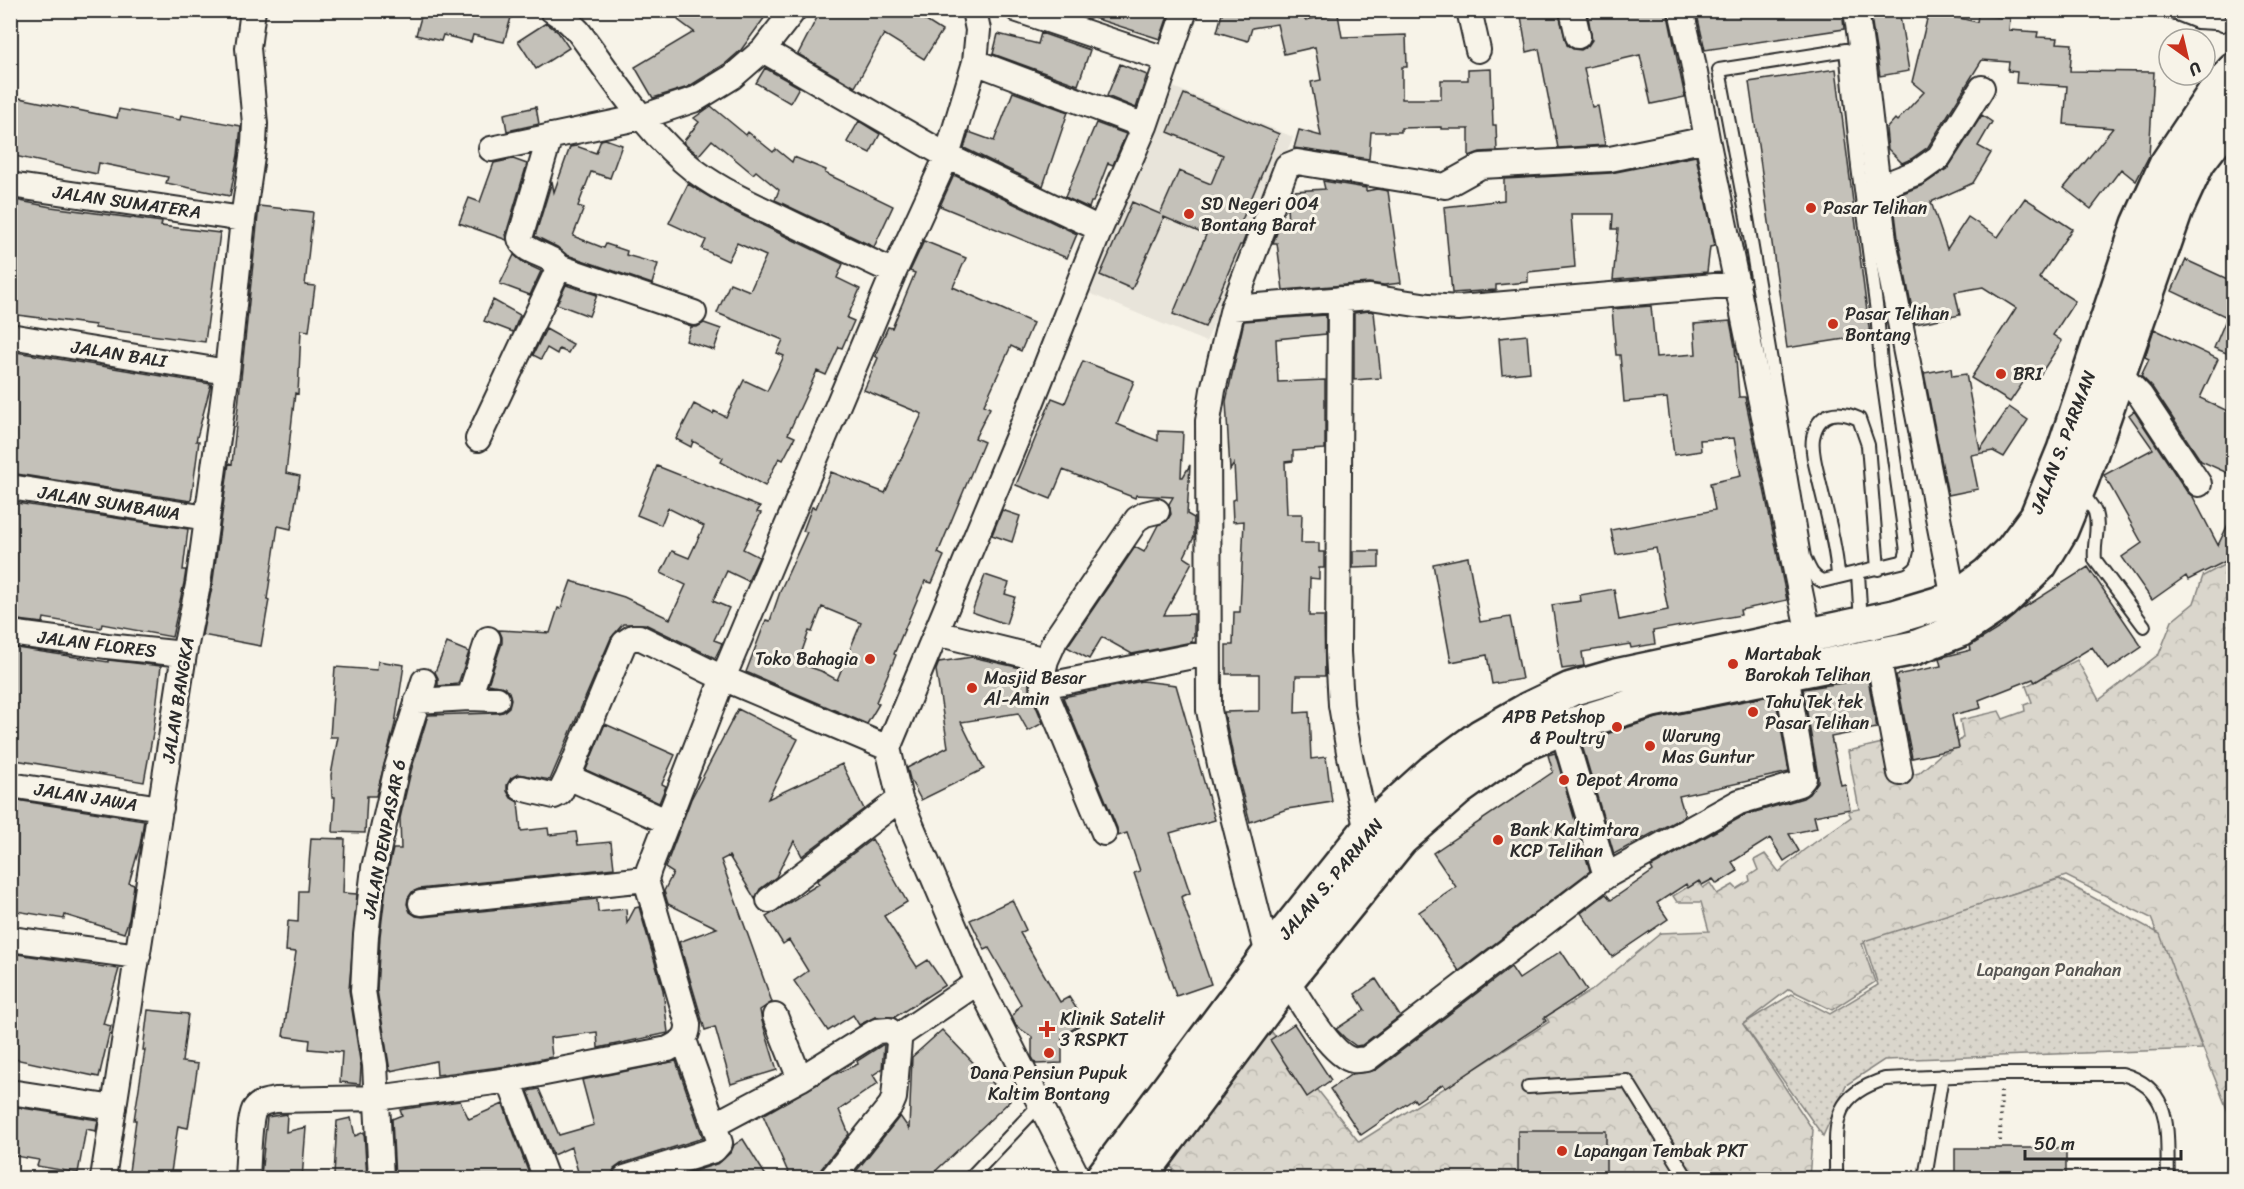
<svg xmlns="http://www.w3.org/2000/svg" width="2244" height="1189" viewBox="0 0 2244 1189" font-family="Sriracha,sans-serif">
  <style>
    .built { fill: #e8e4da }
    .forest { fill: url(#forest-crowns); stroke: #82807c; stroke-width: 1.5 }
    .park { fill: url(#park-dots); stroke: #82807c; stroke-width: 1.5 }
    .building { fill: #c4c1b9; stroke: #2b2b2b; stroke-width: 1.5; fill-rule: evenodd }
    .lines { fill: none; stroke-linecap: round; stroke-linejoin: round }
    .service-casing { stroke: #2b2b2b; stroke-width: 16 }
    .minor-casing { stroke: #2b2b2b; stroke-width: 28 }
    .secondary-casing { stroke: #2b2b2b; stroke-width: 38 }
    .path { stroke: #2b2b2b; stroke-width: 4; stroke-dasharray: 1.5 4.5; stroke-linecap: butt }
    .service { stroke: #f7f3e8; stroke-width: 12 }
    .minor { stroke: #f7f3e8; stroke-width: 24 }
    .secondary { stroke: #f7f3e8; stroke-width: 33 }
    .poi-dot { fill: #c8321e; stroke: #f7f3e8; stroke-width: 2 }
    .labels { text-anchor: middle; stroke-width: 6; stroke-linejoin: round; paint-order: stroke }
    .street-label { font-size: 18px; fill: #2b2b2b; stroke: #f7f3e8 }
    .poi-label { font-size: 18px; fill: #2b2b2b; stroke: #f7f3e8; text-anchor: start }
    .park-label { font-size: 18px; fill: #575653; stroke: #f7f3e8 }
  </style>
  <defs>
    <pattern id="forest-crowns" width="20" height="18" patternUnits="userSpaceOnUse" patternTransform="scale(1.5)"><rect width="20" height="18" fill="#dad6cc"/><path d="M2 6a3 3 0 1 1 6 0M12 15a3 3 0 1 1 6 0" fill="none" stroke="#bbb8af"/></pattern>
    <pattern id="park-dots" width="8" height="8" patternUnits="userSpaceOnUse" patternTransform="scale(1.5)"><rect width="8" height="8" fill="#dad6cc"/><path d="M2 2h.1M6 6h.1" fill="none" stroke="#bbb8af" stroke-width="1.8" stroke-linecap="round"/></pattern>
  </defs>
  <rect width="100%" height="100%" fill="#f7f3e8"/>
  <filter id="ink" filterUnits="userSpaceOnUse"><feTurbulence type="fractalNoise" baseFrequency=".0167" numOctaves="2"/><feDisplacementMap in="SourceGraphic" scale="12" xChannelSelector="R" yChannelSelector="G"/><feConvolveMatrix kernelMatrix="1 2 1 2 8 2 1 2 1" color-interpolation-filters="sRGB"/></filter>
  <g filter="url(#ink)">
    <path class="built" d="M1171,86L1293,137L1206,342L1084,291Z"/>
    <path class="forest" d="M2231,546L2233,547V1124L2151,918L2066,876L1862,944L1875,982L1832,1010L1789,989L1743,1024L1813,1130L1809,1178H1182L1164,1160L1271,1031L1359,1142L1549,1022L1535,998L1550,988L1565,1007L1591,991L1661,933L1709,931L1701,902H1677L1673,896L1697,881L1703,888L1710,883L1717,894L1733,885L1737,889L1750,881L1749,876L1758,870L1754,860L1765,854L1779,872L1804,850L1851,817L1848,811L1859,809L1848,751L1891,741L1900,778L1919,773L1941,754L1949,752L1963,737L1960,720L1999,711L2003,719L2025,711L2024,705L2032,702L2026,686L2077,660L2099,700L2159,654L2172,621L2194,603L2203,576L2233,560Z"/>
    <path class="park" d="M2059,879L2160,934L2202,1049L1884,1060L1846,1085L1823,1136L1743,1024L1792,994L1830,1014L1878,985L1864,941Z"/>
    <path class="building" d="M423,10H499L512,14L504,42L473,35L471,42L443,35L441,41L416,35Z
      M686,10H770L741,50L725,64L688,87L653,98L635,67L694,32L678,20Z
      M821,10H909L942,31L924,59L884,34L855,87L798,54Z
      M1081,10H1161L1169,13L1160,39L1081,14Z
      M1223,10H1304L1305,20L1338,14L1342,37L1406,35L1407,67H1402V99H1441V80H1468V70L1491,69L1493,125H1496L1497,151L1480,152L1469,156V129H1441V127L1401,128V132H1371L1369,159L1294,148L1299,130L1321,136L1311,82L1321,80L1315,47L1284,54L1277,24L1252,28L1248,41L1217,32Z
      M1520,10H1558L1567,45L1573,49L1581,50L1588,46L1592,40L1587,10H1667L1685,97L1651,104L1640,55L1584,68L1592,107L1598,106L1605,145L1558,148L1539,49L1527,52Z
      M1696,10H1842L1844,29L1705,50Z
      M1870,10H1899L1909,71L1880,76Z
      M1929,11L1977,22L1978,15L2010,18L2009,30L2038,32L2037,37L2058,38L2057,43L2072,44L2070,71L2154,72L2149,156L2136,181L2121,169L2091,209L2064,188L2113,128L2064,124L2067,86L2016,83L2017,72L2008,71L2009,62L1982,60L1928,147L1911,159L1902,163L1888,149L1886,129L1895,119L1897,121L1924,92L1912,82Z
      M546,23L558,32L569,48L536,69L518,41Z
      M1041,33L1090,50L1078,85L993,54L998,34L1038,44Z
      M1120,64L1147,75L1136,108L1107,96Z
      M765,68L799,87L790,103L756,83Z
      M1836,69L1870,335L1787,348L1749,82Z
      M1013,92L1068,112L1043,186L964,148L969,132L994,141Z
      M1184,94L1279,134L1239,227H1249L1242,245H1240L1205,327L1173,314L1206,235L1164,217L1132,289L1100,275L1132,202L1160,214L1179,171L1211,184L1223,155L1168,132Z
      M10,96L117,118L119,109L180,120L181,115L241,126L238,155L230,196L166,183L168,177L99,163L97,174L10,155Z
      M711,106L746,135L748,132L773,152L776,149L792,162L794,157L826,170L825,173L893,206L874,247L775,200L779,190L756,171L753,174L712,140L699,155L687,146L683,142L699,122L694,118Z
      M536,107L539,124L507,131L504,114Z
      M1982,115L1992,122L1978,146L1991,153L1973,183L1931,202L1947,249L1968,217L1998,237L2025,198L2072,229L2039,278L2075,301L2053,335L2062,341L2040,375L2032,369L2010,402L1971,378L2016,308L1983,287L1955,292L1960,315L1915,324L1898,238L1893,197L1923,185L1948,168Z
      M859,121L880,134L870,153L847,142Z
      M1096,123L1126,134L1113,165L1108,163L1093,202H1091L1089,208L1065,197Z
      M605,139L622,145L610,178L591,172L578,206L584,208L573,236L604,248L606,244L627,251L626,255L658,264L652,284L567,255L557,247L535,236L552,181L554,192L570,147L576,146L596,153L601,140Z
      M1696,156L1715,246L1710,247L1707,272L1613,280L1618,229H1612L1613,214H1571L1575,267L1528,272V282L1496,285V290L1452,293L1444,207L1504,200V179L1611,173Z
      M513,159L527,164L506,234L507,240L459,223L469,198L480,202L494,163Z
      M954,175L1077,234L1067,258L940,206Z
      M1323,181L1366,188V191L1377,189L1388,191L1401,283L1384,285L1369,283L1283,290L1277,243H1273L1280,225H1288L1287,206L1293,191L1325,189Z
      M688,184L731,210L843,264L837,278L860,289L847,318L854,321L842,348L839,347L826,375L817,371L788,434L795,437L783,460L779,458L765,486L721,462L723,458L693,441L691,447L676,439L694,404L713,414L714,411L726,417L744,380L767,391L784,356L777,353L783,340L717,313L730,283L750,291L766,256L737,243L728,261L702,249L706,240L669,223Z
      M10,199L51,207L162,222L161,226L220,233L205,342L95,328V325L10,314Z
      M259,206L313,212L305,285L315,286L309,331L301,330L298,394L295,393L286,473L300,476L291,529L278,526L267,599L269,600L261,646L202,635L212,587L229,463L232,464Z
      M924,241L966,258L953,287L1033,323L1021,351L1011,346L984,405L990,408L975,438L984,442L938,553L944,556L932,583L925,581L894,654L896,655L876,702L879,704L867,724L746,672L766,620L770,621L781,589L807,532L803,531L812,507L816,508L831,472L885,493L922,414L864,390L878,358L875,356L888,327L892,328L915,273L910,271ZM822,607L861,623L837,680L821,671L798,663L809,631L812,632Z
      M514,255L524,263L541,271L530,295L500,284Z
      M2186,260L2234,282V356L2214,348L2227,317L2172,291Z
      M566,285L597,295L589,316L557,304Z
      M493,300L520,315L513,332L484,321Z
      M1651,306L1656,357L1696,354L1694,324L1730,321L1735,347L1739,397H1745L1787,600L1740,610L1741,615L1653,631L1655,644L1631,648L1630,644L1582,652L1584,666L1562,669L1552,605L1581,601L1580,595L1614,589L1619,620L1668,610L1656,548L1616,555L1611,530L1715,510L1710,483L1741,476L1734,438L1700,440L1701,451L1674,455L1667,398L1624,402L1620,355H1616L1612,309Z
      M1369,311L1374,312L1381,378L1354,380V313Z
      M1326,315V334L1276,339L1278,382L1325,380V449L1293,451V461L1285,462L1287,514H1302L1301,543H1319V552H1324V568H1319V579L1310,578L1309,616H1324L1325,676H1296L1295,713L1309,712L1311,759L1326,757L1332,802L1287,809L1250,822L1235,766L1224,712L1259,711V674H1226V645H1233L1234,612H1240L1244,521L1233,522L1232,500L1236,499L1234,464L1230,470L1226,401L1244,321Z
      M704,323L721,329L714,350L686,341L691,327H697Z
      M546,329L573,344L568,353L559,349L557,354L547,348L541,359L533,355Z
      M2154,329L2218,359L2200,398L2234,414V476L2201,461L2152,387L2141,376L2149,359L2145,357Z
      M1527,335L1530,372L1502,375L1499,338Z
      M10,351L211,384L196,441H199L191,501L10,473Z
      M1083,361L1134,381L1117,424L1158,441V431L1183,432L1181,477H1183L1190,465L1187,514L1194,518V537L1184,557L1192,562L1164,615L1194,614V637H1192V642L1132,654L1102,637L1089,659L1067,647L1135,547L1144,552L1158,525L1167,521L1171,514L1169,504L1173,497L1136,495L1135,498L1063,470L1051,499L1016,485L1052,398L1065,403Z
      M1951,368L1952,376L1966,374L1980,450L2009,407L2028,420L2004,457L1993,451L1971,455L1978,489L1948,495L1924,373Z
      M2134,411L2187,492L2193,497L2218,545L2234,512V557L2188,580L2186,576L2152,600L2122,557L2142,543L2104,475L2153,449L2129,415Z
      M657,466L760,507L757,512L761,513L743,549L759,557L748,581L727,571L713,601L729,608L714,640L722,643L720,648L715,658L645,624H623L611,638L550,780L518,774L511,778L507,785V791L511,798L518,802L521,831L548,828L549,835L576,832L578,845L611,842L614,868L419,889L412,892L408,898L407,904L410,912L416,916L423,917L597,899L598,912L626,909L627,923L635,908L639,907L663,990L668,1033L598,1048L597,1032L550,1038L552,1057L507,1066L437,1075L436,1061L390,1071L377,990L380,936L388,870L393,849H401L400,818L411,771L428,715L497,713L503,712L509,707L511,699L509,692L504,687L488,684L502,643V637L499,630L550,633L558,608L561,609L571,581L624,597L670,619L686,585L661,573L672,551L689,558L704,526L668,508L661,525L637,515Z
      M10,502L188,529L183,570H186L184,583L172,637L102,624L101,628L44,618L43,623L10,619Z
      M1002,510L1020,516L1012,542L992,535Z
      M1353,551H1379V567L1353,568Z
      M1468,557L1480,622L1510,617L1522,679L1492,684L1487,655L1451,662L1433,564Z
      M2088,567L2142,647L2108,670L2092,647L2035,682L2033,679L1979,700L1981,708L1952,715L1959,748L1912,758L1896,675L1941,666L1939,658L1971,650L1970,646L2001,627L2020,610Z
      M985,575L1009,583L1005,594L1015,597L1006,624L972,612Z
      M447,643L469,652L458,684L438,686V678L435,672Z
      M10,647L108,662V660L161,666L153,733L144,782L10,759Z
      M972,657L1029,670V689L1043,723L1028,731L1018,713L961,722L984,769L921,800L910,779L907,768L948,747L936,670L939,662Z
      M378,661L404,665L395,724L376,796H367L365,833L333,832L335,797H332L331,775L338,737H330L335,667L377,670Z
      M1868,679L1877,728L1831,737L1841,785L1845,784L1850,809L1814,816L1817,828L1789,834L1799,851L1784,861L1770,838L1732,862L1738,871L1717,884L1713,879L1702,885L1699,881L1688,888L1686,884L1657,903L1668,919L1612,957L1581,913L1606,894L1611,900L1653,871L1651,867L1745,815L1803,798L1809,794L1818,782V776L1803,689Z
      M1142,681L1176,685L1215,820L1170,833L1190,893L1181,897L1211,984L1176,996L1134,873L1140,871L1127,833L1118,836L1117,828L1063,697Z
      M1775,695L1789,772L1679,796L1685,816L1614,854L1581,742L1657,718Z
      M738,709L798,739L768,799L842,764L864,809L802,856L794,841L776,877L760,889L755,899L729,856L721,860L772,1002L760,1010L762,1021L777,1070L731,1084L715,1027L705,1030L679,942L717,928L668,904L664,891L673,873L665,868L691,799Z
      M605,724L675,755L662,784L666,786L659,803L586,770Z
      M1555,753L1590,871L1459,971L1419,912L1456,887L1433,853L1553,772L1548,755Z
      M10,799L144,820L140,845L129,883L134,885L129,919L124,933L65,915L64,919L10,910L14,886H10Z
      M311,838L345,839L343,893L357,894L349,990L361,1067L360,1084L340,1082L342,1052L309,1049L310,1040L283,1036L296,952L286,951L288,921L298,922L299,891H307Z
      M872,839L907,902L884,916L917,967L928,960L945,985L895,1017H875L859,1025L853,1015L828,1031L794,981L808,971L789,940L783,944L766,917L819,884L817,881Z
      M1012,900L1026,930L1020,933L1060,1002L1069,997L1085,1022L1062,1036V1063L1036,1064L1032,1057V1037L1016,1026L1012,1017L1021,1004L989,948L985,950L970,920Z
      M1561,951L1587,990L1544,1018L1546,1021L1446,1088L1443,1084L1416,1102L1414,1099L1361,1135L1330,1089L1352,1074L1376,1070L1511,967L1519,979Z
      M10,953L119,969L103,1024L111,1026L99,1077L10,1058Z
      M1376,979L1400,1016L1362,1045L1356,1046L1345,1038L1336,1029L1365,1010L1355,994Z
      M148,1010L188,1014L182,1062L198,1064L188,1128L178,1126L170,1179H128L136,1120H134L145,1050H143Z
      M1294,1024L1331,1080L1307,1097L1270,1040Z
      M942,1030L1010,1101L927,1179H850L900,1116L909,1129L912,1057Z
      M882,1045H884L882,1069L873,1075L878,1083L839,1110L849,1134L821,1169L818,1179H791L763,1115L833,1075L858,1064L857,1061Z
      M676,1061L703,1138L621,1164L614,1169L611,1179H580L571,1147L553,1155L528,1091L539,1089L559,1135L594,1125L582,1080Z
      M460,1101L469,1119L503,1104L531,1179H395L392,1119L402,1115L400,1110L404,1109Z
      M10,1106L98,1120L96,1131L86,1129L78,1173L37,1166L39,1160L10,1155Z
      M287,1114L286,1132L306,1127L302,1179L261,1176L267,1117Z
      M351,1118L355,1136L364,1132L367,1178L334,1176L337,1121Z
      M1518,1131H1606V1179H1518Z
      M743,1139L768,1179H671L719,1163L731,1152L734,1145Z
      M1955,1148H2066V1179H1955Z"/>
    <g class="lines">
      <defs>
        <path id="service" d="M2167,10L2197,22L2234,24
          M2213,10L2222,25
          M1846,50L1858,167L1877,312L1881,365L1907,551L1905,559L1901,562L1822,581C1811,576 1809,568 1804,557L1747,218L1719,70Z
          M2081,492C2085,498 2092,505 2095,512C2100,528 2093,543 2095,560L2144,626
          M1858,573L1861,623
          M1838,576C1836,544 1826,511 1819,480C1816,468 1811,451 1813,438C1818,411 1838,409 1859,419L1868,445L1878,569
          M1528,1087L1627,1081L1687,1178
          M970,1178L1040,1104
          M1836,1178C1837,1128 1827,1097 1885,1079L2001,1074H2122C2175,1089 2166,1134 2168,1178
          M1925,1178L1942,1076"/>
        <path id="minor" d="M552,10L568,21L578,31C614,79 647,134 695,171C722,191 753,205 783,219C820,237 857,255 894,272
          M1018,10L1168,60
          M1469,10L1478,50
          M1572,10L1578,36
          M1681,10L1693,62L1707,139L1809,635
          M1856,10L1864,66L1884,240L1954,599
          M763,50L947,156L1100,229
          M975,62L1145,126
          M550,136L520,238C523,254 550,253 559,267L694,313
          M491,149L642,117L696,99L732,77L763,50L794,10
          M10,185L243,219
          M1877,188L1918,172L1939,157L1982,88
          M1340,299L1338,652L1341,705L1349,752L1367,831
          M1233,308L1370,297L1429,306L1458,308L1738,284
          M10,336L227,372
          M2119,373L2140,395L2199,484
          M478,439L559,267
          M10,487L207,518
          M10,633L107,646L184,654
          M936,633L1046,660
          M1878,656L1900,773
          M1043,686L1208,653
          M469,698L488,639
          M417,701L469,698L497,699
          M1562,728L1606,876
          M10,785L161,808
          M521,788L554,796L560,793L568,777
          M668,822L568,777L624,643L633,637H639L723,678L888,748
          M1104,833L1043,686L1042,677L1046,660L1055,640L1137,519L1145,514L1157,511
          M769,900L900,799
          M421,903L646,879
          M10,939L138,956
          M1268,955L1221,769L1209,710L1208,421L1213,390L1233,308L1287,166L1297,162L1445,186L1481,166L1610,159L1707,139
          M1287,980C1299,999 1331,1056 1353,1060C1357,1061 1362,1059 1367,1059L1606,876L1739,802L1799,784L1804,778L1786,674
          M775,1016L800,1079
          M684,1040L714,1125
          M509,1080L546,1178
          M10,1092L114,1108
          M103,1178L184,654L198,585L227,372L243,219L254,143L255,124L248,48L253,10
          M247,1178C248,1164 249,1120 254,1110C259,1102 268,1101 276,1100L377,1098L509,1080L668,1049C680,1043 689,1038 688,1024L648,887L646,879L649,869L723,678L894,272L947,156L975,62L978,30L974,10
          M381,1178L375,1065L363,991L366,935L374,868L389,803L397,767L424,681
          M625,1178L714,1150L720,1143L714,1125L800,1079L877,1031L889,1030L897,1037
          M832,1178L891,1105L894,1098L899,1042L897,1037L978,982
          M1078,1178L978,982L900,799L888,748L1025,419L1100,229L1145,126L1185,10"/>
        <path id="secondary" d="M1102,1178L1268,955L1367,831L1432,772L1481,736L1527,710L1571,689L1616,676L1894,617L1954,599L1988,574L2012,550L2037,516L2064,450L2139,224L2166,165L2214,93L2234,70
          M1139,1178L1287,980L1401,839L1458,789L1517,747L1562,728L1652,700L1914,648L1960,630L2002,602L2040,565L2061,530L2082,479L2176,210L2198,162L2234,115"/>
      </defs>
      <use href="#service" class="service-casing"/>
      <use href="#minor" class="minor-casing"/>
      <use href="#secondary" class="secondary-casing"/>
      <path class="path" d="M2000,1141L2001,1089"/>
      <use href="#service" class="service"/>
      <use href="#minor" class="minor"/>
      <use href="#secondary" class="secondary"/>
    </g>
  </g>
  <g class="poi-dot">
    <circle cx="1811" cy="208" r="6"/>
    <circle cx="1189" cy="214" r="6"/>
    <circle cx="1833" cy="324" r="6"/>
    <circle cx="2001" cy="374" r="6"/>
    <circle cx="870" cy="659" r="6"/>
    <circle cx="1733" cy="664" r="6"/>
    <circle cx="972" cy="688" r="6"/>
    <circle cx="1753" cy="712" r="6"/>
    <circle cx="1617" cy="727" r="6"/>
    <circle cx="1650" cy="746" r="6"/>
    <circle cx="1564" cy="780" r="6"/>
    <circle cx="1498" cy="840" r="6"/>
    <path d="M1044 1020h6v6h6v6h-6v6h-6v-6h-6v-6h6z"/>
    <circle cx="1049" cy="1053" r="6"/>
    <circle cx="1562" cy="1151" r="6"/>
  </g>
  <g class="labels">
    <g class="street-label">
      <text transform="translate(127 202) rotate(8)" y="6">JALAN SUMATERA</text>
      <text transform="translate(119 354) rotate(9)" y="6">JALAN BALI</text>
      <text transform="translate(2063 442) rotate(-69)" y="6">JALAN S. PARMAN</text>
      <text transform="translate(109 503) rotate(9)" y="6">JALAN SUMBAWA</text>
      <text transform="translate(97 644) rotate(7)" y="6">JALAN FLORES</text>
      <text transform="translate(178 700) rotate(-81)" y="6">JALAN BANGKA</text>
      <text transform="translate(86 797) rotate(9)" y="6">JALAN JAWA</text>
      <text transform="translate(384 839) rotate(-79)" y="6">JALAN DENPASAR 6</text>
      <text transform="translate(1331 879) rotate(-50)" y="6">JALAN S. PARMAN</text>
    </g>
    <g class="poi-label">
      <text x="1201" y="210">SD Negeri 004<tspan x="1201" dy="21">Bontang Barat</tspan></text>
      <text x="1823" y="214">Pasar Telihan</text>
      <text x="1845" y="320">Pasar Telihan<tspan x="1845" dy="21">Bontang</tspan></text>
      <text x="2013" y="380">BRI</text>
      <text x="1745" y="660">Martabak<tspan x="1745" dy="21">Barokah Telihan</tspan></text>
      <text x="858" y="665" text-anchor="end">Toko Bahagia</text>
      <text x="984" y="684">Masjid Besar<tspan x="984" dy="21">Al-Amin</tspan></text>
      <text x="1765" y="708">Tahu Tek tek<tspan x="1765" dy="21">Pasar Telihan</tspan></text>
      <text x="1605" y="723" text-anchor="end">APB Petshop<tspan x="1605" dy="21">&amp; Poultry</tspan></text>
      <text x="1662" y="742">Warung<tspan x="1662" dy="21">Mas Guntur</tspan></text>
      <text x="1576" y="786">Depot Aroma</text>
      <text x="1510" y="836">Bank Kaltimtara<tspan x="1510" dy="21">KCP Telihan</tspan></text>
      <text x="1060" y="1025">Klinik Satelit<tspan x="1060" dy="21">3 RSPKT</tspan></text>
      <text x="1049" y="1079" text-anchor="middle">Dana Pensiun Pupuk<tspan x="1049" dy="21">Kaltim Bontang</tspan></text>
      <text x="1574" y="1157">Lapangan Tembak PKT</text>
    </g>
    <g class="park-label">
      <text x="2049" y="976">Lapangan Panahan</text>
    </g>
  </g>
  <rect width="2244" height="1189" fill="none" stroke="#f7f3e8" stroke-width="36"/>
  <rect x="18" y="18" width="2208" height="1153" fill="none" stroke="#2b2b2b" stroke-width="2" filter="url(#ink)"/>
  <g transform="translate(2187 57) rotate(146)"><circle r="28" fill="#f7f3e8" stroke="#a5a39c" stroke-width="1.5"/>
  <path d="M0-4.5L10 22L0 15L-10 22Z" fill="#c8321e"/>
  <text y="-9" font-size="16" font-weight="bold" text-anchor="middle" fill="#2b2b2b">U</text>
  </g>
  <path d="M2025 1150v9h156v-9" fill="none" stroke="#2b2b2b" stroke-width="3"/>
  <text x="2034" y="1150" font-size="18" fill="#2b2b2b" stroke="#f7f3e8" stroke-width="4.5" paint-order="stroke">50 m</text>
</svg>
